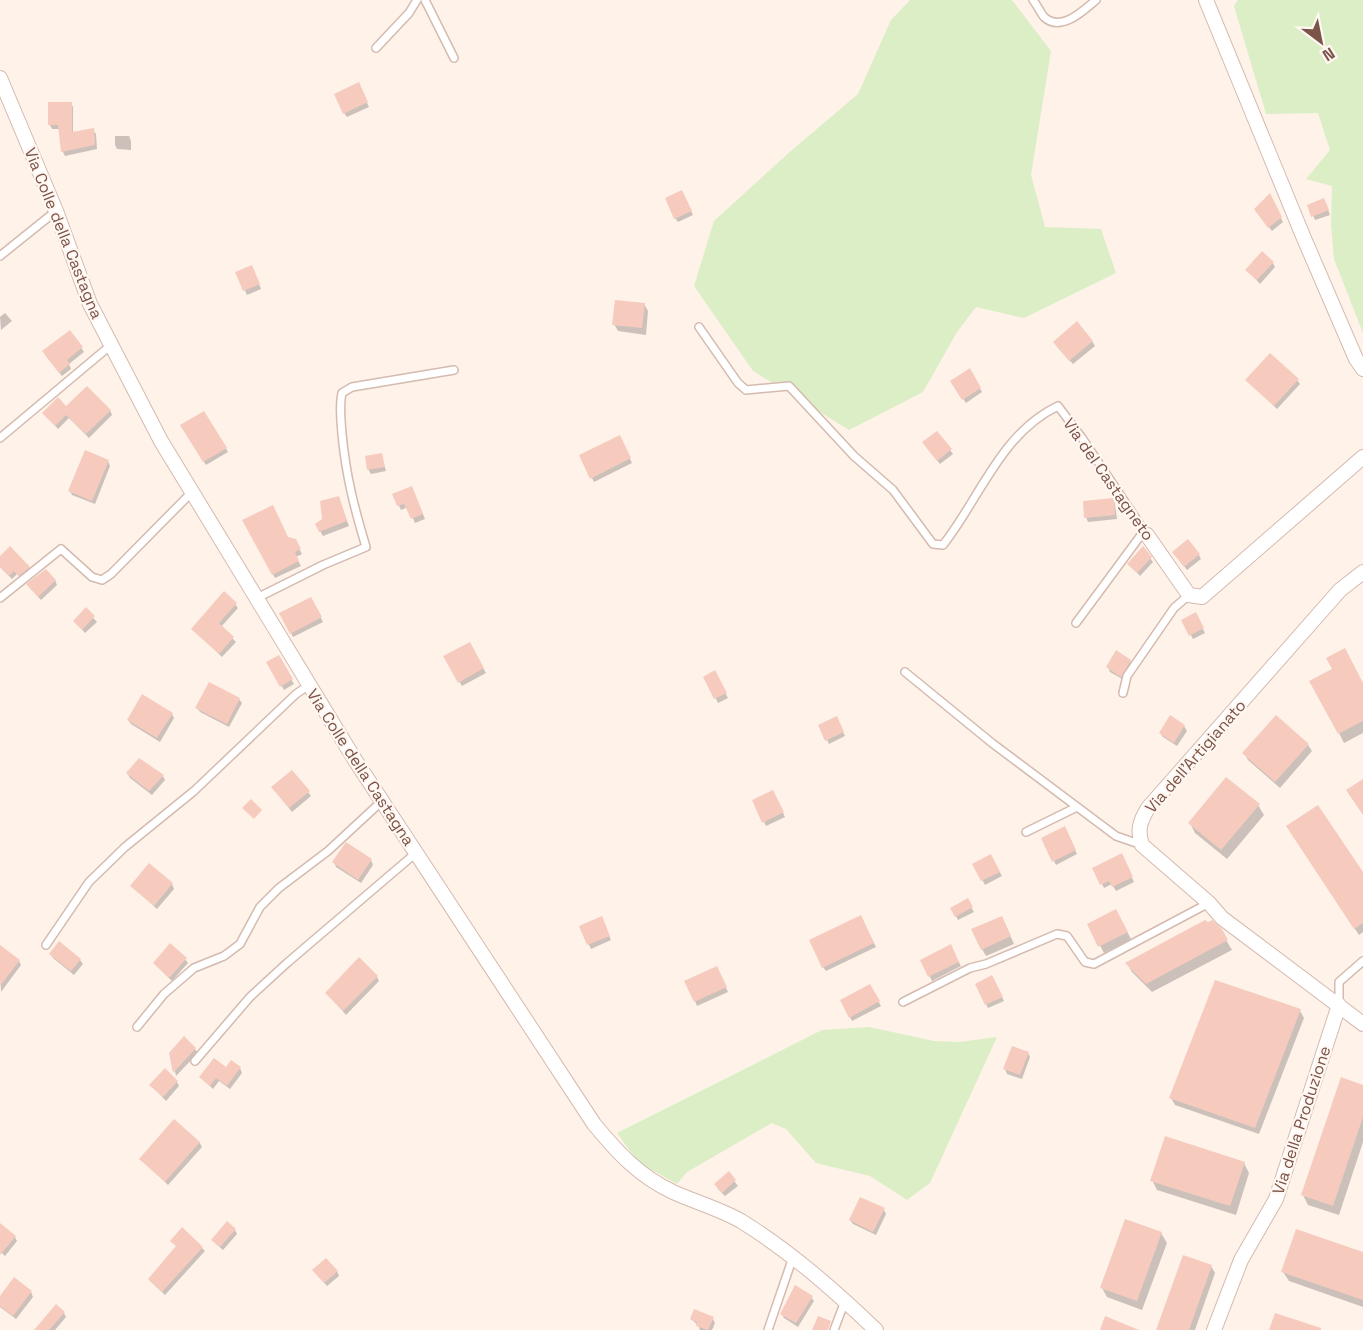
<svg xmlns="http://www.w3.org/2000/svg" width="1363" height="1330" viewBox="0 0 1363 1330" font-family="'Space Grotesk',sans-serif">
  <style>
    .green { fill: #dceec5 }
    .shadow { fill: #0003 }
    .building { fill: #f6cbbe }
    .lines { fill: none; stroke-linecap: round; stroke-linejoin: round }
    .service-casing { stroke: #d5baaf; stroke-width: 10 }
    .minor-casing { stroke: #d5baaf; stroke-width: 16 }
    .service { stroke: #fff; stroke-width: 7 }
    .minor { stroke: #fff; stroke-width: 14 }
    .labels { text-anchor: middle; stroke-width: 4.5; stroke-linejoin: round; paint-order: stroke }
    .street-label { font-size: 16px; fill: #7c5349; stroke: #fff7f1 }
  </style>
  <rect width="100%" height="100%" fill="#fef2e9"/>
  <path class="green" d="M910,0H1012L1051,51L1031,175L1045,227L1101,229L1116,273L1024,318L976,307L957,332L923,392L849,430L753,371L694,286L714,221L792,150L858,94L891,20Z
    M1238,0H1363V333L1334,259L1331,225L1332,186L1306,179L1330,150L1318,113L1266,114L1234,6Z
    M869,1027L934,1041L959,1042L997,1037L930,1183L907,1200L870,1176L816,1163L786,1129L772,1123L687,1172L677,1184L638,1162L617,1133L822,1030Z"/>
  <path class="shadow" d="M360,88L369,107L347,117L344,113Z
    M71,103L73,107V133L93,130L96,134L97,149L65,156L63,152L60,129H52L50,125Z
    M115,136H129L131,141V150L117,149L115,145Z
    M684,196L693,215L678,222L675,218Z
    M1269,196L1283,222L1272,231L1258,213Z
    M1326,204L1330,215L1315,220L1309,206Z
    M1273,263L1275,267L1260,284L1247,270Z
    M254,271L261,289L247,295L237,273Z
    M644,304L648,311L646,335L618,331L614,324Z
    M5,313L12,321L1,330L0,317Z
    M70,332L84,352L69,364L71,369L62,376L46,356Z
    M1092,341L1095,346L1073,364L1057,347Z
    M969,370L982,392L966,403L952,382Z
    M1247,380H1297L1300,384L1277,409Z
    M66,408L110,410L112,415L89,438L69,418L58,429L44,413Z
    M204,413L228,452L206,465L182,426Z
    M619,437L632,463L594,482L581,456Z
    M926,447L950,450L953,454L940,464Z
    M381,454L386,471L371,474L368,469Z
    M108,461L110,466L95,504L72,495L70,491Z
    M414,492L425,519L415,523L408,507L401,510L394,495Z
    M338,497L349,526L323,536L320,531L324,520Z
    M1113,499L1115,504L1117,519L1088,522L1086,517Z
    M244,520L295,541L302,554L296,557L301,566L275,578Z
    M1199,555L1201,559L1187,570L1176,556Z
    M0,558L29,567L31,572L22,579L17,574L12,579L0,567Z
    M1150,558L1153,562L1140,576L1129,564Z
    M55,580L57,585L41,600L31,589Z
    M311,599L323,622L293,637L281,614Z
    M235,604L238,608L221,627L236,642L222,657L193,629Z
    M86,610L97,622L85,633L75,621Z
    M1195,614L1205,633L1193,639L1183,621Z
    M469,644L486,673L462,686L445,657Z
    M278,657L294,684L284,690L268,663Z
    M1130,661L1133,665L1124,680L1110,672L1108,667Z
    M715,672L728,698L718,703L705,677Z
    M1363,685V733L1344,743L1339,733Z
    M239,699L242,703L229,727L200,712L197,708Z
    M172,714L174,718L160,742L131,724L128,720Z
    M1170,717L1184,726L1187,731L1177,746L1163,737L1160,733Z
    M836,718L845,736L829,744L820,726Z
    M1308,745L1312,751L1280,788L1248,760L1244,753Z
    M127,773L163,776L165,780L152,795L130,778Z
    M276,792H308L311,796L292,812Z
    M775,796L785,817L766,826L764,822Z
    M1258,805L1264,815L1227,859L1195,833L1190,823Z
    M1064,828L1077,854L1056,865L1043,839Z
    M1292,834L1363,875V932L1359,935Z
    M991,856L1002,876L985,885L974,864Z
    M1123,859L1134,882L1116,891L1112,884L1104,888L1094,868Z
    M371,860L373,865L361,883L336,867L334,862Z
    M172,884L174,889L157,909L132,886Z
    M967,900L974,912L958,920L952,908Z
    M1116,911L1131,939L1104,953L1089,925Z
    M863,921L876,947L826,971L823,967Z
    M604,923L611,940L591,949L581,927Z
    M1005,924L1014,944L986,956L982,949Z
    M1220,930L1232,950L1152,992L1132,972L1127,963Z
    M950,946L961,966L932,981L922,960Z
    M0,954L19,961L21,965L1,992Z
    M51,954L80,960L83,964L74,975L53,958Z
    M185,959L188,963L172,981L154,963Z
    M719,972L728,992L697,1006L695,1001Z
    M377,977L379,981L346,1015L327,993Z
    M994,981L1004,1001L988,1008L986,1004Z
    M1216,982L1300,1011L1304,1018L1259,1134L1175,1105L1171,1098Z
    M870,986L881,1006L852,1021L842,1001Z
    M195,1049L198,1053L176,1076L171,1053Z
    M1028,1053L1030,1057L1022,1079L1007,1074L1005,1069Z
    M240,1068L242,1073L230,1089L219,1081L213,1089L201,1078Z
    M177,1082L179,1086L166,1101L151,1085Z
    M1363,1086V1142L1339,1215L1308,1205L1303,1195Z
    M199,1142L202,1147L168,1185L141,1159Z
    M1244,1163L1249,1173L1236,1215L1157,1190L1152,1180Z
    M728,1173L738,1186L725,1196L718,1189Z
    M884,1210L886,1214L876,1235L853,1224L850,1220Z
    M235,1230L237,1234L223,1250L216,1244L213,1240Z
    M0,1233L15,1237L17,1241L5,1256L0,1251Z
    M1161,1233L1167,1243L1142,1310L1107,1297L1102,1288Z
    M172,1241L202,1248L205,1251L165,1295L149,1280L177,1247Z
    M1363,1254V1307L1289,1281L1283,1272Z
    M1211,1266L1215,1273L1195,1330H1157Z
    M337,1271L339,1276L327,1286L317,1275Z
    M14,1280L31,1292L33,1297L16,1319L0,1307V1298Z
    M811,1297L814,1301L798,1327L784,1318L781,1313Z
    M64,1313L66,1317L55,1330H42Z
    M691,1319H713L715,1323L712,1330H700L698,1325Z"/>
  <path class="building" d="M359,82L368,102L343,114L334,94Z
    M48,102H72V132L94,128L95,145L61,152L58,125H48Z
    M682,190L692,211L674,219L665,198Z
    M1270,193L1282,217L1268,228L1254,209Z
    M1324,198L1329,210L1311,217L1307,205Z
    M1262,251L1274,262L1257,280L1245,270Z
    M252,265L260,284L243,291L235,272Z
    M615,300L645,303L642,328L612,325Z
    M1077,321L1093,341L1069,361L1053,342Z
    M70,330L83,347L67,360L70,364L59,373L42,351Z
    M1270,353L1299,379L1274,406L1245,380Z
    M970,368L981,388L962,400L950,381Z
    M87,386L111,410L86,434L66,415L55,426L42,413L58,397L66,406Z
    M204,411L227,448L203,462L180,425Z
    M937,431L952,449L937,461L922,442Z
    M620,435L631,458L590,479L579,455Z
    M85,450L109,460L92,501L68,491Z
    M382,453L385,467L367,470L365,456Z
    M412,486L423,514L411,519L404,504L397,506L392,494Z
    M339,496L347,521L319,532L315,524L322,519L320,501Z
    M1114,498L1115,515L1084,518L1083,501Z
    M273,505L288,537L296,539L301,549L295,552L299,561L272,575L242,520Z
    M1188,539L1200,554L1184,567L1172,552Z
    M10,546L30,567L19,576L14,571L9,576L0,567V556Z
    M1143,546L1152,557L1137,573L1127,564Z
    M46,569L56,580L38,597L26,584Z
    M224,591L237,603L219,623L234,637L219,654L191,629Z
    M311,597L322,617L290,634L279,613Z
    M86,607L95,616L82,630L73,621Z
    M1196,612L1204,628L1189,636L1181,620Z
    M470,642L484,668L458,683L443,656Z
    M1345,648L1363,683V721L1338,734L1309,681L1332,669L1326,658Z
    M1116,650L1131,660L1121,677L1106,667Z
    M279,655L293,679L280,687L266,662Z
    M715,670L727,693L714,699L703,677Z
    M209,682L240,698L227,724L195,708Z
    M142,694L173,713L157,738L127,720Z
    M1170,715L1185,725L1174,743L1159,733Z
    M1276,715L1309,744L1275,782L1242,753Z
    M837,716L844,732L825,741L818,725Z
    M139,758L164,775L149,791L126,773Z
    M292,770L310,791L289,808L271,787Z
    M1226,777L1260,804L1221,850L1188,823Z
    M1363,779V815L1346,790Z
    M773,790L784,812L762,823L752,800Z
    M251,799L262,810L254,819L242,808Z
    M1318,805L1363,872V923L1354,929L1286,826Z
    M1065,826L1076,850L1052,862L1041,838Z
    M346,842L372,859L358,880L332,862Z
    M1122,853L1133,877L1112,887L1109,881L1100,885L1092,868Z
    M991,854L1000,872L981,881L972,864Z
    M149,863L173,883L154,906L130,886Z
    M968,898L973,907L955,917L950,908Z
    M1116,909L1128,932L1098,947L1087,924Z
    M861,915L874,943L822,968L809,940Z
    M602,916L610,936L587,945L579,926Z
    M1002,916L1011,936L981,950L971,929Z
    M1205,920L1208,922L1212,920L1222,929L1228,940L1146,984L1125,963Z
    M59,941L81,959L71,971L49,954Z
    M170,943L187,958L169,978L153,963Z
    M951,944L959,962L928,977L920,960Z
    M0,945L20,960L0,986Z
    M359,957L378,976L343,1011L325,993Z
    M717,966L727,987L694,1002L684,981Z
    M992,975L1003,997L985,1005L975,984Z
    M1215,980L1301,1009L1255,1128L1169,1098Z
    M870,984L880,1001L849,1018L840,1000Z
    M184,1036L196,1048L173,1073L169,1053Z
    M1012,1046L1029,1052L1020,1075L1003,1069Z
    M214,1058L226,1067L231,1060L241,1067L227,1086L216,1078L210,1086L199,1077Z
    M165,1068L178,1081L163,1097L149,1085Z
    M1341,1077L1363,1085V1117L1333,1206L1301,1195Z
    M174,1119L200,1142L165,1182L139,1159Z
    M1165,1136L1245,1162L1230,1206L1150,1181Z
    M729,1171L736,1180L722,1193L714,1184Z
    M860,1197L885,1208L873,1232L849,1220Z
    M1125,1219L1162,1232L1137,1301L1100,1288Z
    M227,1221L236,1229L220,1247L211,1240Z
    M0,1223L16,1236L0,1255Z
    M182,1227L203,1247L162,1292L148,1279L176,1246L170,1241Z
    M1296,1229L1363,1252V1300L1281,1272Z
    M1183,1255L1212,1265L1189,1330H1156Z
    M326,1258L338,1271L324,1283L312,1270Z
    M14,1277L32,1291L13,1316L0,1306V1296Z
    M795,1285L813,1296L796,1323L780,1314Z
    M56,1304L65,1312L49,1330H34Z
    M694,1309L714,1317L708,1330L696,1326L697,1322L690,1319Z
    M1275,1313L1321,1328V1330H1269Z
    M818,1316L831,1321L828,1330H812Z
    M1105,1316L1139,1330H1100Z"/>
  <g class="lines">
    <defs>
      <path id="service" d="M425,0L454,58
        M1033,0C1037,5 1040,12 1044,17C1061,33 1084,10 1096,0
        M376,48L409,13L417,0
        M0,256L56,211
        M699,327L738,383L746,390L789,386L854,456L893,490L933,544L943,545C980,498 1001,433 1058,406L1082,438L1147,535
        M0,438L111,345
        M0,598L61,549L92,577L102,580L111,574L192,492
        M257,598L323,565L366,547C354,507 346,476 342,434C341,420 339,407 342,393L352,387L454,370
        M1076,623L1144,531
        M905,672L992,743L1116,836L1142,845
        M1123,693L1127,676L1174,608L1189,595
        M1026,832L1077,807
        M46,945L89,882L125,847L194,791L296,694L309,685
        M903,1002L970,968L986,964L1057,934L1067,936L1085,962L1094,964L1209,903
        M1339,1005V982L1363,961
        M137,1027L164,994L194,968L224,956L240,944L260,907L279,888L328,851L382,801
        M195,1061L250,997L287,963L417,852
        M768,1330L793,1257
        M834,1330L845,1301"/>
      <path id="minor" d="M1206,0L1303,236L1356,359L1363,369
        M0,78L56,211L90,304L161,441L355,760L594,1124C618,1153 639,1176 673,1192C695,1202 720,1209 741,1221C791,1252 834,1290 876,1330
        M1147,535L1189,595L1202,597L1363,457
        M1363,572L1340,590L1148,808C1140,821 1137,830 1142,845L1209,903L1222,918L1363,1024
        M1214,1330L1241,1260L1276,1199L1339,1005"/>
    </defs>
    <use href="#service" class="service-casing"/>
    <use href="#minor" class="minor-casing"/>
    <use href="#service" class="service"/>
    <use href="#minor" class="minor"/>
  </g>
  <g class="labels">
    <g class="street-label">
      <text transform="translate(64 233) rotate(68)" y="6">Via Colle della Castagna</text>
      <text transform="translate(1109 479) rotate(55)" y="6">Via del Castagneto</text>
      <text transform="translate(1195 756) rotate(-49)" y="6">Via dell'Artigianato</text>
      <text transform="translate(361 767) rotate(57)" y="6">Via Colle della Castagna</text>
      <text transform="translate(1301 1120) rotate(-72)" y="6">Via della Produzione</text>
    </g>
  </g>
  <g transform="translate(1321 42) rotate(148)" stroke="#fff7f1" stroke-width="4.5" paint-order="stroke">
  <path d="M0-4.5L10 22L0 15L-10 22Z" fill="#7c5349"/>
  <text y="-9" font-size="16" font-weight="bold" text-anchor="middle" fill="#7c5349">N</text>
  </g>
</svg>
